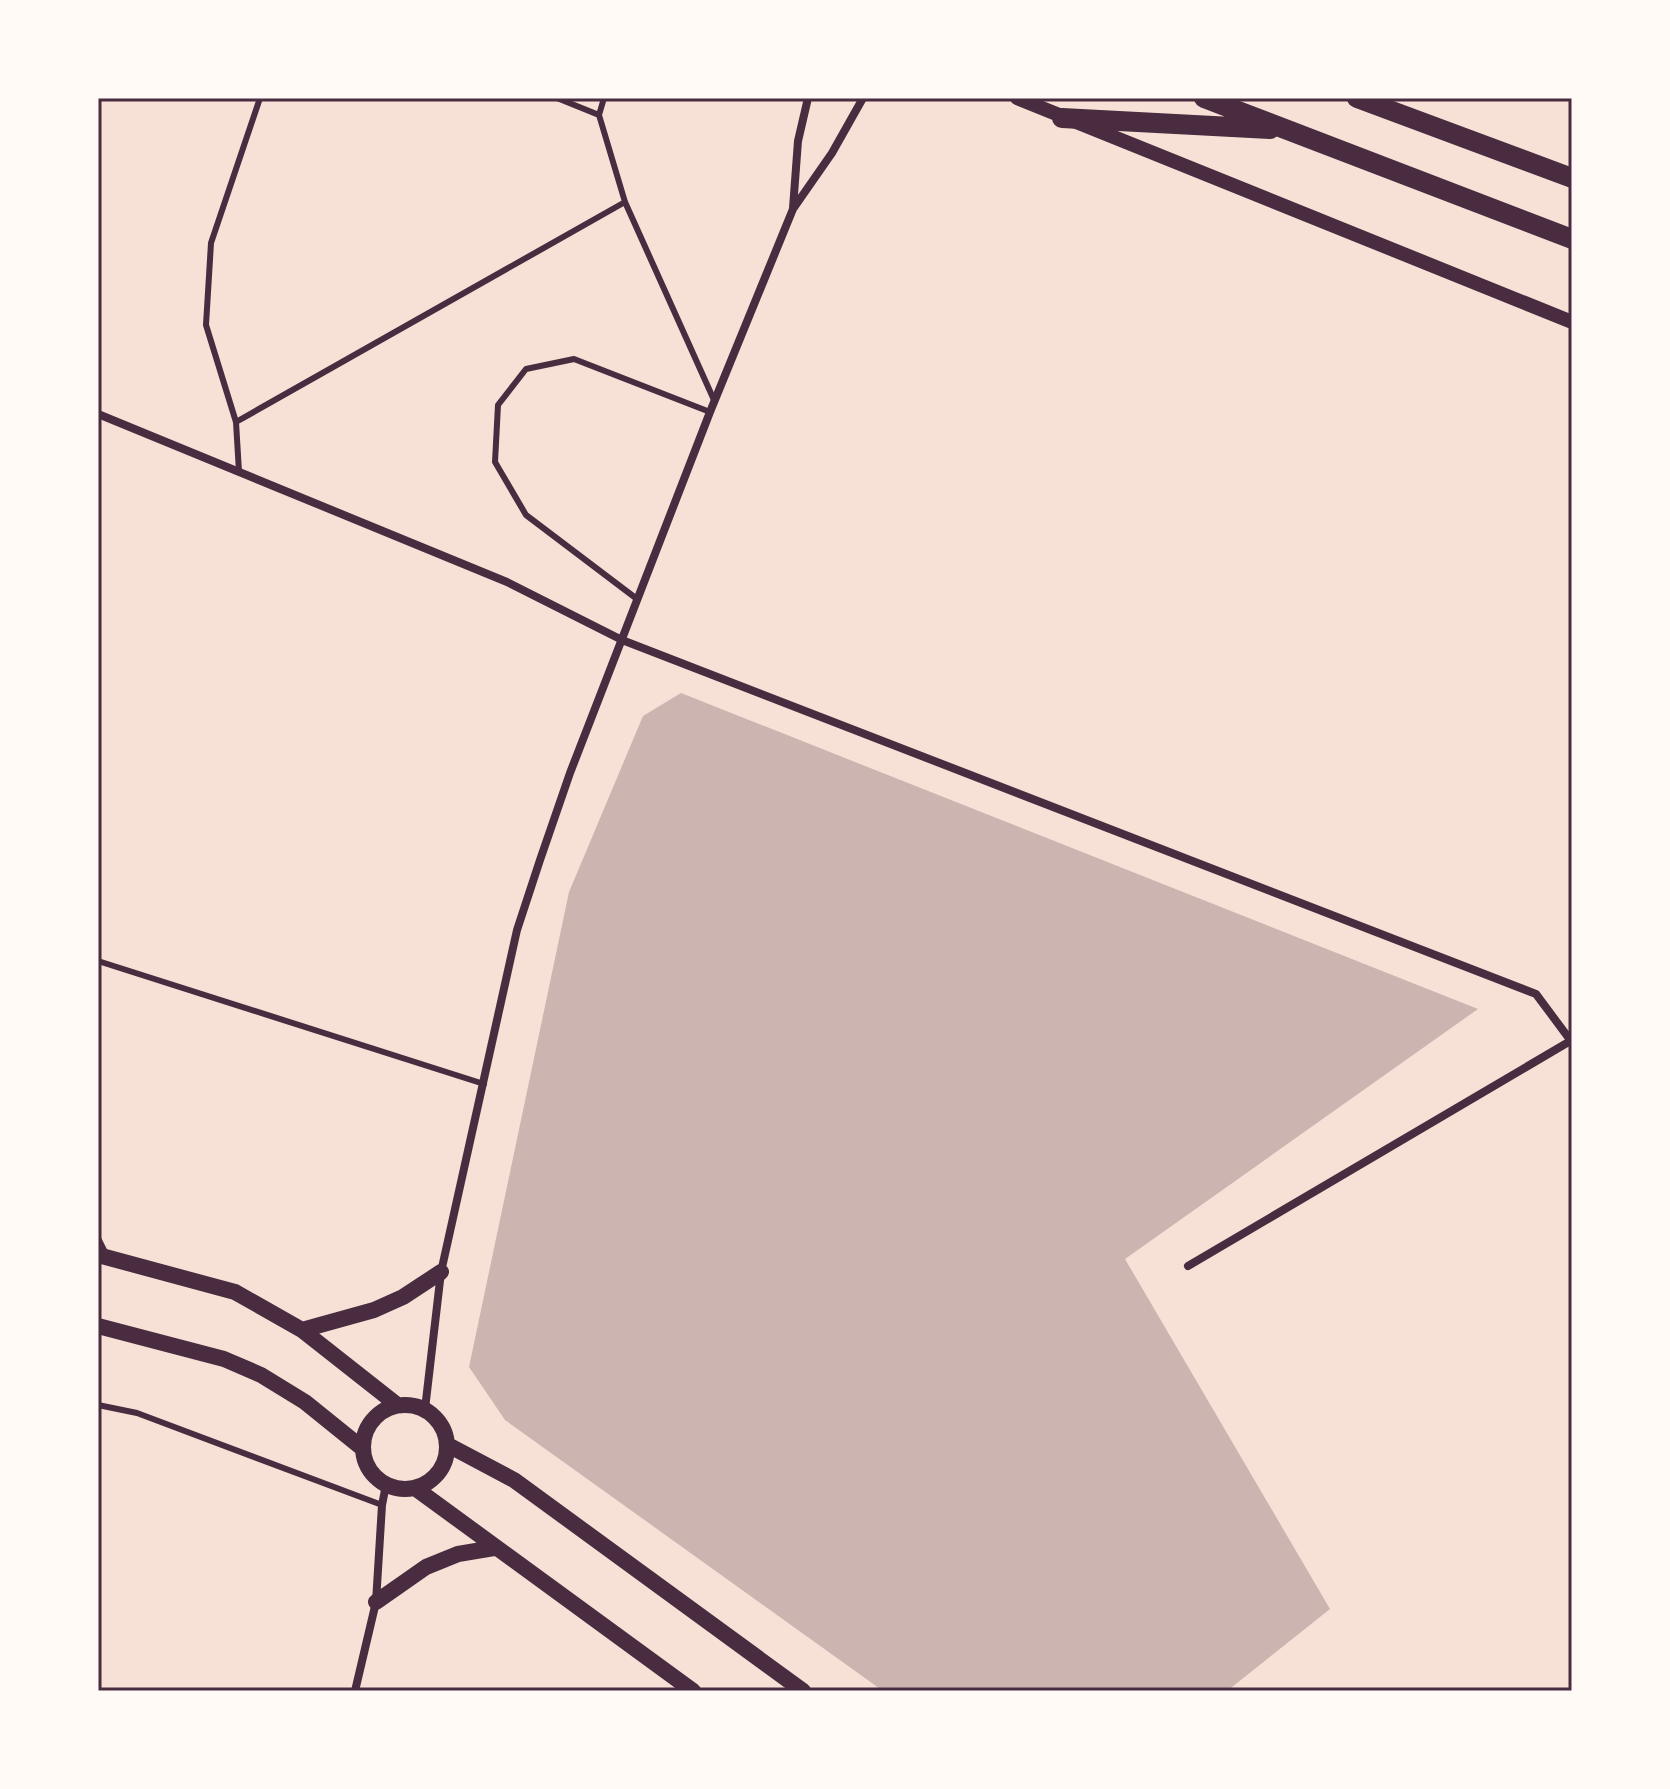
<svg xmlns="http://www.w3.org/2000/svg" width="1670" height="1789" viewBox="0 0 1670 1789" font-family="'PT Serif',serif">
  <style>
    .building { fill: #ccb4b1 }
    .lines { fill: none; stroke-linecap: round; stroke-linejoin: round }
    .service { stroke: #4a2c40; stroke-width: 6 }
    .minor { stroke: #4a2c40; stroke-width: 8 }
    .tertiary { stroke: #4a2c40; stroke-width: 14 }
    .secondary { stroke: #4a2c40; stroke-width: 16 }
    .primary { stroke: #4a2c40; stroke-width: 20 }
    .neatline { fill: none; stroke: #4a2c40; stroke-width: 3 }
  </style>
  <rect width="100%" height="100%" fill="#f7e1d7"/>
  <path class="building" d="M681,693L1478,1009L1125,1259L1330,1609L1227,1691H883L505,1420L469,1367L569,892L643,716Z"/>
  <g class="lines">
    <path class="service" d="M557,98L599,115L625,202L714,400
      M599,115L604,98
      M236,422L625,202
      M239,472L236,422L206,325L211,243L260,98
      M637,599L526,515L495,462L498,405L526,369L574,359L710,412
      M98,961L484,1084
      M98,1238L106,1254
      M98,1405L137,1413L382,1505"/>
    <path class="minor" d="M793,208L798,141L808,98
      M98,414L507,582L622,640L1536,994L1571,1041
      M1188,1266L1572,1040
      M425,1409L441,1272L517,930L540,860L570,773L710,412L793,209L832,153L863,98
      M355,1691L376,1602L382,1505L386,1485"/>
    <path class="tertiary" d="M1017,98L1572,322"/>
    <path class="secondary" d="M98,1255L235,1292L302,1330L396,1404
      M98,1326L224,1359L261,1375L305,1402L362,1448
      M302,1330L374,1310L403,1297L441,1272
      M363 1447a42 42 0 1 1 84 0a42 42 0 1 1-84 0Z
      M448,1445L514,1480L803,1691
      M415,1488L693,1691
      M376,1602L426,1567L458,1554L494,1548"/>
    <path class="primary" d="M1204,98L1572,239
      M1357,98L1572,178
      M1062,118L1270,129"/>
  </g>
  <rect width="1670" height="1789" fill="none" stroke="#fffaf5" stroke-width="200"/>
  <rect x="100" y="100" width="1470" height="1589" class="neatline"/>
</svg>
